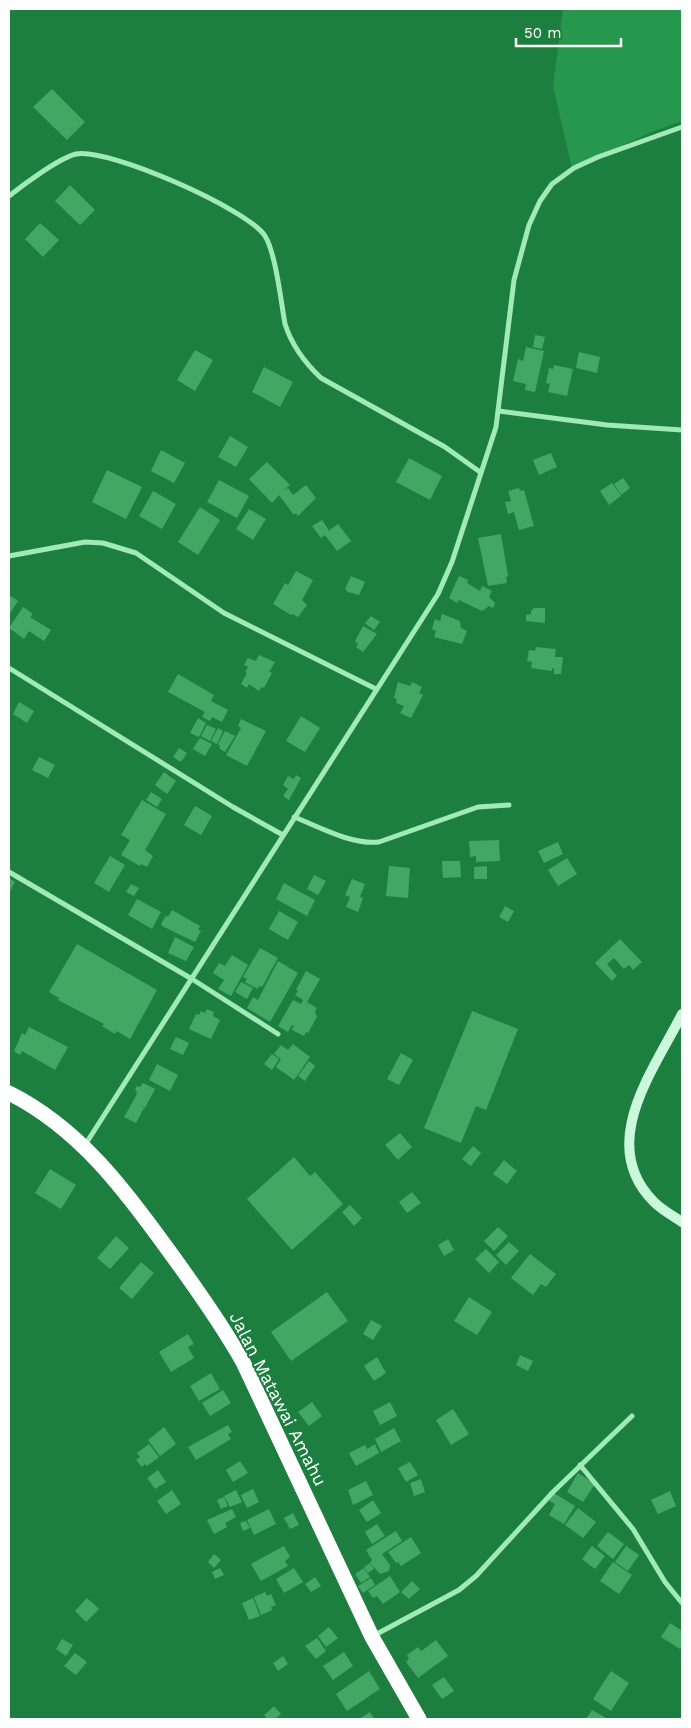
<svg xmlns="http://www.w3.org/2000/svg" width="691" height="1728" viewBox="0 0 691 1728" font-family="'Work Sans',sans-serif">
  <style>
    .green { fill: #26974c }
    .building { fill: #41a763 }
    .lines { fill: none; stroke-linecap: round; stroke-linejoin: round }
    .street { stroke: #a0e9b8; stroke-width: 5 }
    .secondary { stroke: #cbf7da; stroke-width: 10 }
    .highway { stroke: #fff; stroke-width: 15 }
    .labels { text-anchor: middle; stroke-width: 4; stroke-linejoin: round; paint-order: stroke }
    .street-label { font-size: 18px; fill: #fff; stroke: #1d7f3f }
  </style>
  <rect width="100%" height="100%" fill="#1d7f3f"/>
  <path class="green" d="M563,9H682V121L654,131L572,168L553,86Z"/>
  <path class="building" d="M52,89L85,122L67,140L33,107Z
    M70,185L95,210L80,225L55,201Z
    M40,223L59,240L43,257L25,239Z
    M535,335L545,337L542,349L533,347Z
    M526,347L544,351L535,392L525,390L526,384L513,381L518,359L523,361Z
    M195,350L213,360L195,391L177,380Z
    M579,352L600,357L597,373L576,368Z
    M554,365L573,369L567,396L548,392L550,384L546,383L549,368L553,369Z
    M264,367L293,382L280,407L252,392Z
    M230,436L248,447L236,467L218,457Z
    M161,450L185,463L174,483L151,471Z
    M551,453L557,467L539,475L533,460Z
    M409,458L442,476L430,500L396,482Z
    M267,462L290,485L283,491L288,488L293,495L306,485L316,498L298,516L296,513L294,515L279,495L272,503L249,479Z
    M107,470L142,487L126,519L92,502Z
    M623,478L630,488L621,495L614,484Z
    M219,480L249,496L237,518L207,502Z
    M612,483L621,496L609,505L600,491Z
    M519,488L520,491L524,490L534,526L519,530L514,512L508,514L505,502L511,501L508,491Z
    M153,491L176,504L162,529L139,516Z
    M200,507L220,520L198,555L178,542Z
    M249,509L266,519L253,540L236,529Z
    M322,520L330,532V530L338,524L351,541L337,551L325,535L321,538L312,526Z
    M501,534L508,576L506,577L507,583L488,586L478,538Z
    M296,571L313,580L302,600L307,605L298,617L292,614L291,615L273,604L285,583L288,585Z
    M351,576L365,582L359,595L348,592L345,589Z
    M459,576L468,580L467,583L480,591L482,586L492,591L489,597L495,603L493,608L489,606L482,611L459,600L457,603L449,598Z
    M9,595L18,601L9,615Z
    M23,607L33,614L30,617L51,630L44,641L29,631L24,639L9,628Z
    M534,608H545V623L526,621V615L531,614V611Z
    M442,614L460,621L461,628L467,631L462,644L434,637L436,631L432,629L435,619L440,621Z
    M371,616L380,622L374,630L365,623Z
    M363,626L377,634L363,652L356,647L358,644L355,641Z
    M536,647L556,649L555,657H563L561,674H554V669L552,668V671L531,668L532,662L527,661L529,650L535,651Z
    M259,655L275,662L269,672L272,673L264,688L261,687L259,691L249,684L247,688L241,684L247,673L245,672L248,667L244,665L248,658L256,661Z
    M178,674L214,695L211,701L228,710L222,722L212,717L210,721L202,717L205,712L168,692Z
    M398,682L410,686L412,682L422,687L419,693L423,695L411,718L400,713L404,706L396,703L397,699L394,698Z
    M19,702L34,711L27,723L13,714Z
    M301,716L320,728L305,752L286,741Z
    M198,718L206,723L199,737L190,733Z
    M241,719L266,731L247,766L226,755L241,728L238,726Z
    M207,725L216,729L210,741L201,736Z
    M218,728L223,731L217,744L211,741Z
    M225,731L235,736L225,752L219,748L220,746L218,744Z
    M200,738L212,744L205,756L193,749Z
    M179,748L187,753L181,762L173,757Z
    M39,757L55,765L48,778L32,770Z
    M164,772L176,781L167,794L155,785Z
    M296,775L301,778L289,800L283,796L288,789L283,785L288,776L294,779Z
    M151,792L162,799L157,807L146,800Z
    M142,800L166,814L145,850L153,856L147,867L141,864L140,866L121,855L130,840L121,835Z
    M195,806L212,816L201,835L184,825Z
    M499,840L500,861L476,862V856L470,857L469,841Z
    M558,842L563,854L544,863L538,851Z
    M110,856L125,865L109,892L94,883Z
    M567,858L577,874L558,886L548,870Z
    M442,861H460L461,877L443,878Z
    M389,866L410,868L408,898L386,896Z
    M487,866V879H474V867Z
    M314,875L326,881L318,895L307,889Z
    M9,878L15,882L9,893Z
    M352,879L365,884L360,897L363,898L358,912L346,907L350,897L345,895Z
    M284,883L315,900L307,916L276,899Z
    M131,884L139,888L134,896L126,892Z
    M137,899L161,912L152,929L128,915Z
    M505,906L514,911L508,922L499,917Z
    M172,910L200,926L198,930L201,931L195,942L162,926L161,924L166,916L168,917Z
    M279,911L298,922L288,940L269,929Z
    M175,937L194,947L186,961L168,953Z
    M620,939L642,962L633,970L629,965L624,969L614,958L607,964L617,976L612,981L595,963Z
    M77,944L157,990L130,1039L117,1031L115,1034L102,1026L104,1024L58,1000L59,998L49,992Z
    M260,948L278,958L262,987L259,986L258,989L245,982L247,979L243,977Z
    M232,955L248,965L231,996L218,989L224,980L213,973L219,963L225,966Z
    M278,961L298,973L270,1022L247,1008L253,997L258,1000Z
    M306,971L320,979L307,1002L317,1008L315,1012L317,1017L308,1033L306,1032L304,1036L292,1030L294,1026L292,1025L288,1032L278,1026L293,1000L301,1004L303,1000L295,995L298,991L296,990Z
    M241,982L253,988L247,999L235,992Z
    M207,1009L214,1012L213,1016L220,1020L211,1039L189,1029L196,1014L199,1015L201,1011L205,1013Z
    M472,1011L518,1029L486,1110L476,1106L461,1143L424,1128Z
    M29,1027L68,1047L55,1070L22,1051L20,1055L14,1051L22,1033L25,1035Z
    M176,1037L189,1043L183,1055L170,1049Z
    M293,1044L310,1057L294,1080L276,1067L281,1059L274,1054L281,1045L288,1050Z
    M401,1053L413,1060L399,1085L387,1079Z
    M272,1054L279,1059L272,1070L264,1064Z
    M309,1061L315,1066L305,1081L298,1076Z
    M157,1064L178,1075L170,1091L149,1080Z
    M143,1083L155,1089L145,1108L139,1104L144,1108L136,1123L124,1117L136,1096L137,1092L135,1090L137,1086L140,1087Z
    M400,1133L412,1147L398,1160L385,1145Z
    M473,1146L481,1153L471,1166L462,1159Z
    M294,1157L310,1176L315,1172L343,1204L292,1250L247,1199Z
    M504,1160L517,1171L507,1184L493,1174Z
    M50,1169L76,1185L61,1209L35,1193Z
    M412,1192L421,1203L407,1213L399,1202Z
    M350,1205L362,1218L354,1226L342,1212Z
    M498,1227L508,1236L494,1251L484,1241Z
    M116,1236L129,1248L110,1269L97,1258Z
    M448,1239L454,1250L444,1256L438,1245Z
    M509,1242L519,1251L506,1265L496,1255Z
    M486,1249L499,1262L489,1273L475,1259Z
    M530,1254L556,1274L546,1287L541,1284L533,1295L511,1278Z
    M141,1262L154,1273L132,1299L119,1288Z
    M327,1292L348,1321L291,1361L271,1332Z
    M469,1297L492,1312L477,1335L454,1321Z
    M371,1320L382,1326L373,1340L363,1334Z
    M188,1334L194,1344L188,1347L194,1358L171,1372L159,1352Z
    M520,1355L533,1361L528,1371L516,1365Z
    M377,1357L386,1373L374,1381L364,1366Z
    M211,1373L220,1389L199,1401L190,1386Z
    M223,1390L231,1403L210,1416L202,1403Z
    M312,1402L322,1416L309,1426L298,1412Z
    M390,1402L397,1416L380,1425L373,1411Z
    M453,1409L469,1434L451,1445L436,1420Z
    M228,1425L232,1432L228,1434L231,1439L196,1460L188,1447Z
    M164,1427L176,1444L160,1456L148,1440Z
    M394,1428L401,1441L381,1452L375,1439Z
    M149,1444L159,1457L147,1466L145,1464L142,1467L136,1460L140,1457L137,1453Z
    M375,1444L379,1453L356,1466L349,1453L365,1445L367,1449Z
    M240,1461L248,1473L233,1482L226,1470Z
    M410,1462L418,1475L406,1482L398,1468Z
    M158,1470L166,1482L155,1489L147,1478Z
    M578,1473L595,1484L583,1502L567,1492Z
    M421,1479L425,1492L414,1496L410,1483Z
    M366,1481L373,1495L353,1505L348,1490Z
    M253,1489L259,1502L247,1508L241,1495Z
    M172,1490L181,1504L166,1514L157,1501Z
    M236,1490L242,1502L230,1507L224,1496Z
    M670,1491L676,1506L658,1514L651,1500Z
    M554,1493L575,1506L564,1524L549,1515L555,1504L549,1501Z
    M224,1497L228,1506L221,1509L217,1500Z
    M373,1500L381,1513L367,1522L359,1510Z
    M578,1508L596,1522L583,1538L565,1525Z
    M232,1509L236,1517L225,1523L227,1527L214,1534L207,1520Z
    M269,1509L276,1524L254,1535L247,1520Z
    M293,1513L299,1525L290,1529L284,1518Z
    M246,1521L250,1528L243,1531L240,1523Z
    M377,1524L385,1536L372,1544L365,1532Z
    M396,1531L402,1541L382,1554L390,1565L389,1571L380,1574L370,1563L372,1560L366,1550Z
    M608,1532L624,1544L613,1559L597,1546Z
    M411,1537L421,1553L401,1566L398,1562L396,1563L388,1552Z
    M284,1546L290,1557L285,1561L288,1566L261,1581L251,1564Z
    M592,1546L605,1556L595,1569L582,1559Z
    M626,1546L639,1555L628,1571L615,1562Z
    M214,1554L221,1560L214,1568L208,1562Z
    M613,1562L632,1575L619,1594L600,1581Z
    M370,1563L374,1569L368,1573L364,1567Z
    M220,1568L224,1575L215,1579L212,1572Z
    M294,1568L303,1582L284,1593L276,1579Z
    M364,1568L370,1577L361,1583L355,1574Z
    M390,1576L400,1592L383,1604L377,1596L373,1598L368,1591Z
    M315,1577L321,1586L311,1592L305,1584Z
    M371,1578L375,1585L363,1593L358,1586Z
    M412,1581L420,1589L409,1599L401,1592Z
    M265,1592L267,1596L271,1594L276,1605L271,1607L272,1610L261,1615L254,1597Z
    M87,1598L99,1609L86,1622L75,1611Z
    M253,1598L260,1616L249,1620L242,1603Z
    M670,1623L682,1631V1645L680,1649L661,1637Z
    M329,1627L338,1638L326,1647L318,1636Z
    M317,1638L326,1651L316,1659L305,1646Z
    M62,1639L73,1645L66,1656L56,1649Z
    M436,1640L448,1656L418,1678L406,1662L409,1659L407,1655L418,1647L421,1651Z
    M344,1652L353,1666L333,1680L323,1666Z
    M75,1653L87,1662L76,1675L64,1666Z
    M283,1656L288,1664L278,1671L273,1663Z
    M369,1671L380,1689L347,1711L336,1694Z
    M611,1671L629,1683L611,1711L593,1699Z
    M444,1677L454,1691L442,1699L432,1685Z
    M274,1706L281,1714L275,1719H267L264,1715Z
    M592,1710L603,1716L607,1719H586Z
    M370,1712L374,1719H359Z"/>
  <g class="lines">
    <path class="street" d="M9,196C23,185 59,158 76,154C107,147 248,209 265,236C276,254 281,302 285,324C292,346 304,362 321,378L445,447L480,472
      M499,411L607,425L682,430
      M9,556L85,542L103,543L136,553L224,613L376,689
      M9,668L233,807L283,835
      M294,817C320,827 351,845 379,842L478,807L509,805
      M9,872L192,979L278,1034
      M85,1145L438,594L452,562L496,427L514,280L529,225L540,201L552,184L574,168L598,157L682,127
      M580,1465L633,1529L665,1582L682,1603
      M373,1636L459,1590L476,1576L553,1492L632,1416"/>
    <path class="secondary" d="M682,1014C654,1070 596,1144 654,1202C662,1210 673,1216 682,1222"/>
    <path class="highway" d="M9,1093C79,1128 125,1190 169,1251C196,1288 221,1323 243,1362L372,1637L419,1719"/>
  </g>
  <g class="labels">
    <g class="street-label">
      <text transform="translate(278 1399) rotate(63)" y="6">Jalan Matawai Amahu</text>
    </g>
  </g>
  <rect width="691" height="1728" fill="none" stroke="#ffffff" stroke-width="20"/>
  <path d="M516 38v8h105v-8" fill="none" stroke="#ffffff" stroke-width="2.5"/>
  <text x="524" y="38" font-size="15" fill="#ffffff" stroke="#1d7f3f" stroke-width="4" paint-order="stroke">50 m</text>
</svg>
